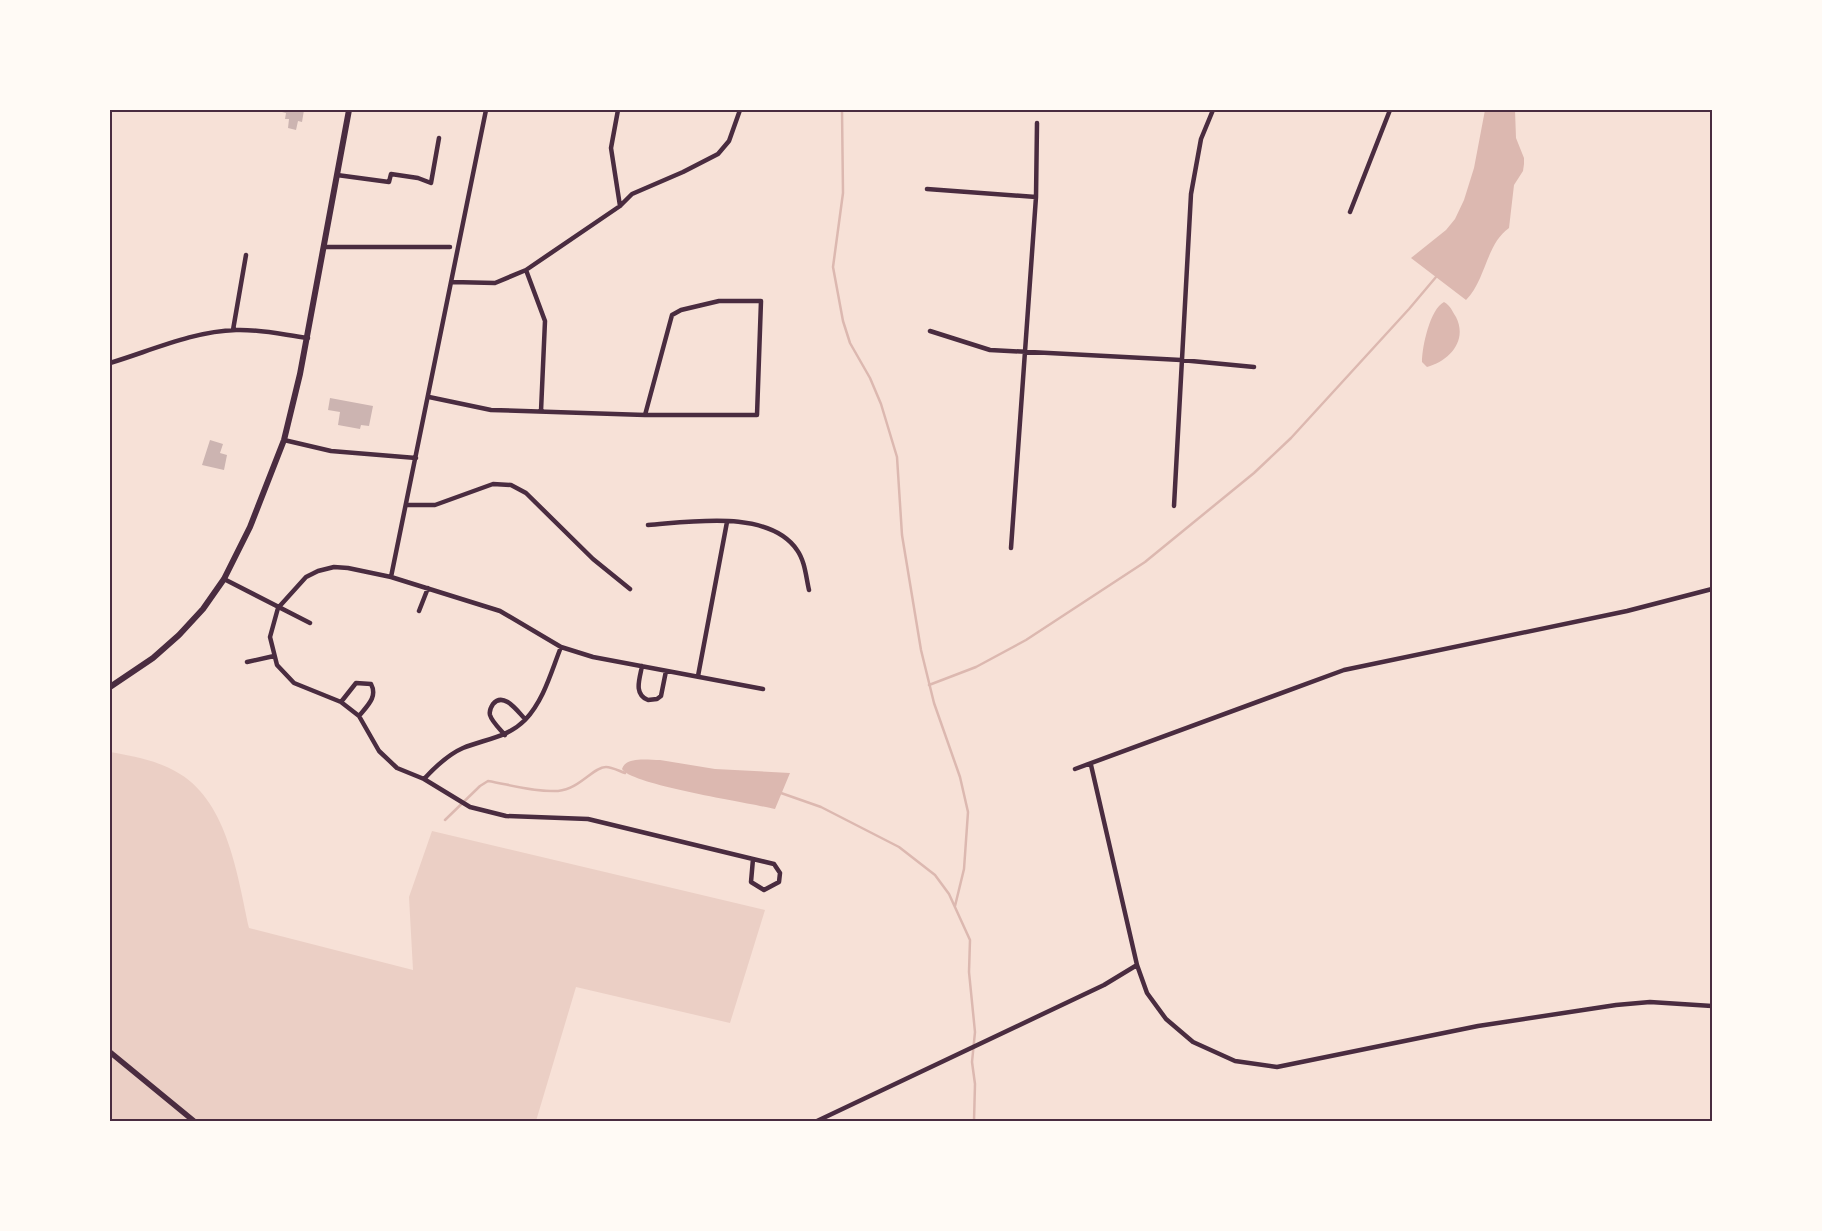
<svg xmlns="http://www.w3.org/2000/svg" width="1822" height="1231" viewBox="0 0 1822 1231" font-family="'Noto Sans',sans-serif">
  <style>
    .green { fill: #ebcfc5 }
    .water { fill: #dcb8b0 }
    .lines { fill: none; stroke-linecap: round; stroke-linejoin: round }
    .stream { stroke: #dcb8b0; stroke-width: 2.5 }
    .building { fill: #ccb4b1 }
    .minor { stroke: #4a2c40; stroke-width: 4.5 }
    .tertiary { stroke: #4a2c40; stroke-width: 5.5 }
    .secondary { stroke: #4a2c40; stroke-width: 6 }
    .neatline { fill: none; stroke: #4a2c40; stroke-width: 2 }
  </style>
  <rect width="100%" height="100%" fill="#f7e1d7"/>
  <path class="green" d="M110,752C133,756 160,761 180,774C228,803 238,878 249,928L413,970L409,897L432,831L765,910L730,1023L576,987L536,1121H110Z"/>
  <path class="water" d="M1485,110H1515L1516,138L1524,158V164L1523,171L1514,185L1509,228C1486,244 1486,280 1466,300L1411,258L1446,230L1455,219L1464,200L1474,168Z
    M1444,302C1451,306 1452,311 1456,317C1468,341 1449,361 1427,367L1422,362C1422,347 1430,309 1444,302Z
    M660,760L715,769L790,773L775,809C751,803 631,785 622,769C626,756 648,760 660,760Z"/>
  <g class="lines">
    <path class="stream" d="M842,110L843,193L833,267L843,321L850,343L870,378L881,404L897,457L902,535L921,650L934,703L960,777L968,812L964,869L955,906
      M929,685L976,667L1026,640L1145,562L1254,473L1291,438L1409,309L1436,277
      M781,793L821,807L899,847L935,875L949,894L970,940L969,972L975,1032L972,1062L975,1084L974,1121
      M445,820L480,786L488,781C511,785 535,792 558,791C580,789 593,767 606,767C612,767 619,771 625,773"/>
  </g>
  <path class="building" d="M283,110H304L302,122L298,121L296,130L288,128L289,119H285L286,113L282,112Z
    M330,398L373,406L369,426L361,425L360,429L338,425L340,412L328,410Z
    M210,440L223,444L220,453L227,455L224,470L202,465Z"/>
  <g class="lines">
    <path class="minor" d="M618,110L611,148L620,206L632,194L683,172L718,154L729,141L740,110
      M337,175L389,182L391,174L418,178L431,183L439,138
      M927,189L1036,197
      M1350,212L1390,110
      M324,247H450
      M526,270L545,321L541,411
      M452,282L495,283L526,270L620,206
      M719,301H761L757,415H645L672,315L681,310Z
      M233,330L246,255
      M930,331L990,350L1181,360L1254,367
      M110,363C150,351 194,331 236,330C260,329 284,335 308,338
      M429,397L491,410L645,415
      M284,440L331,451L416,458
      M407,505H435L493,484L511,485L526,493L593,559L630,589
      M1174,506L1191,194L1201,139L1213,110
      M648,525C691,522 769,509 797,550C805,561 806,577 809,590
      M1011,548L1036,197L1037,123
      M391,577L486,110
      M224,579L310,623
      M419,611L428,588
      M247,662L274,656
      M642,666C640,678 633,694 648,700L657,699L661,696L666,671
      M698,676L727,522
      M341,702L356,683L371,684C378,697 367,706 359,716
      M505,735C500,729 492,722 490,715C489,711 491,707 493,704C504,691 518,712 525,719
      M1091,765L1137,965L1147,993L1166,1019L1193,1042L1235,1061L1277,1067L1478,1026L1616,1005L1650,1002L1712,1006
      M1075,769L1344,670L1627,611L1712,589
      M424,779C435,767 447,755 463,748C485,739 507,738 525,720C544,700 551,672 561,647
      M753,859L751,882L764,890L779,882L780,873L774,864L753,859L588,819L506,816L470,807L424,779L397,768L379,751L359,716L341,702L294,683L277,665L270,637L278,608L306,577L318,571L334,567L348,568L391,577L500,611L561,647L593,657L763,689
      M817,1121L1104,985L1137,965"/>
    <path class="tertiary" d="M110,1052L194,1121"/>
    <path class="secondary" d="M110,687L153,658L179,635L203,609L224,579L250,527L284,440L300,374L349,110"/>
  </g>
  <rect width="1822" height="1231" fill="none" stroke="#fffaf5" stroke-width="222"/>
  <rect x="111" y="111" width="1600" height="1009" class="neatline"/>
</svg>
